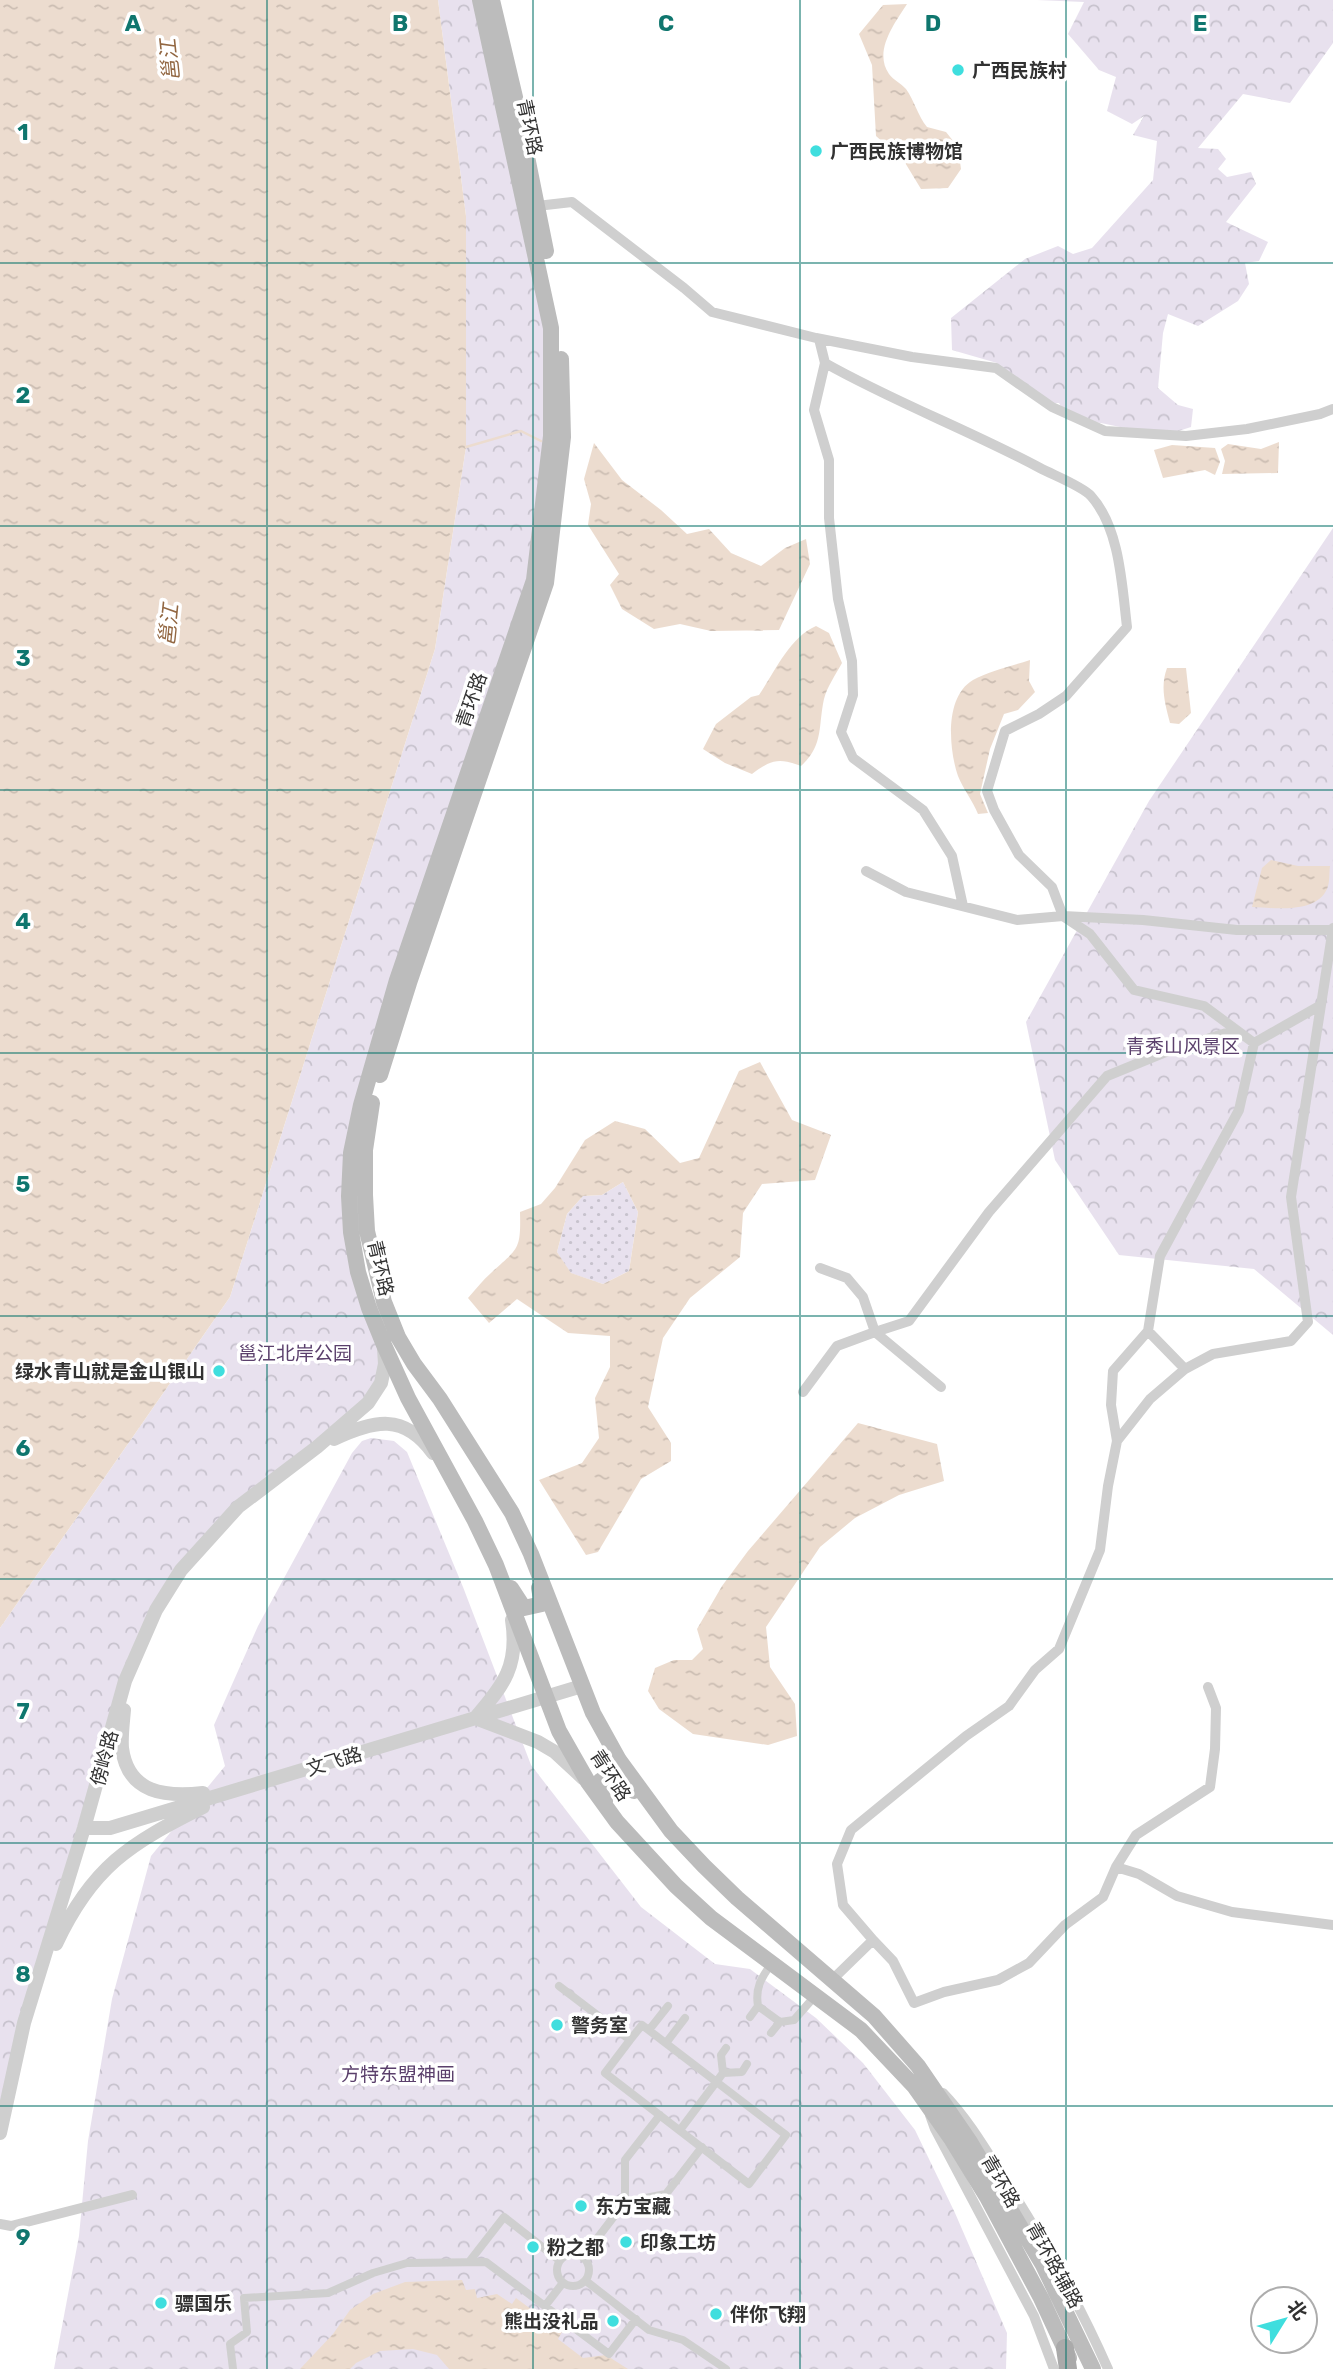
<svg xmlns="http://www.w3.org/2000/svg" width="1333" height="2369" viewBox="0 0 1333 2369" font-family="Rubik,'Noto Sans SC',sans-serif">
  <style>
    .grass { fill: url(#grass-dots) }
    .forest { fill: url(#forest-crowns) }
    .water { fill: url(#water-ripples); fill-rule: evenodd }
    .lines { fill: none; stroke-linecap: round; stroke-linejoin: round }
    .stream { stroke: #ecdccf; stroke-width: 2.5 }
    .pedestrian { stroke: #cfcfcf; stroke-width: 8 }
    .minor { stroke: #cfcfcf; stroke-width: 10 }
    .tertiary { stroke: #cfcfcf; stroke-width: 14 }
    .secondary { stroke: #bcbcbc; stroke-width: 16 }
    .primary { stroke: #aaa; stroke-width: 18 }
    .grid { fill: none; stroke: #0f766e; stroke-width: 2; stroke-opacity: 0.55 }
    .poi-dot { fill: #3fdede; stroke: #fff; stroke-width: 2.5 }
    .labels { text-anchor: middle; stroke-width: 7; stroke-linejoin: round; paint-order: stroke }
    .poi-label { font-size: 19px; font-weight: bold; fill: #323232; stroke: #fff; text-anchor: start }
    .street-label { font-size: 19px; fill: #323232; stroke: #fff }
    .park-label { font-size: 19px; fill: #5b406c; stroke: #fff }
    .water-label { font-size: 21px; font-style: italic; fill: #926742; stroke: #fff }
    .grid-label { font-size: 23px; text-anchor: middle; font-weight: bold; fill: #0f766e; stroke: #fff; stroke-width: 7; stroke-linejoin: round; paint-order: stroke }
  </style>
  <defs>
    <pattern id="grass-dots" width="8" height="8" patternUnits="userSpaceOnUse" patternTransform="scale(1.75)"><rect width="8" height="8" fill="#e8e1ee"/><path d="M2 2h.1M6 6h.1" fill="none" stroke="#c7c2cd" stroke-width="1.8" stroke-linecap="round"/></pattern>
    <pattern id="forest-crowns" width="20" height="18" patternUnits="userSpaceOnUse" patternTransform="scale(1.75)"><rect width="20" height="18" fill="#e8e1ee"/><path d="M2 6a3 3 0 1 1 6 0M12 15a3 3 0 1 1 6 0" fill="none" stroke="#c7c2cd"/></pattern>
    <pattern id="water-ripples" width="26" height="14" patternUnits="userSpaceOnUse" patternTransform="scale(1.75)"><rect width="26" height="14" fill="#ecdccf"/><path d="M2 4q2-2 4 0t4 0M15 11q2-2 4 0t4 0" fill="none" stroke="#cbbdb2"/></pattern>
  </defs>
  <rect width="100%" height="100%" fill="#fff"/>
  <path class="grass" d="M623,1182L638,1212L629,1271L603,1284L570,1273L557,1252L567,1214L583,1196L602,1195Z"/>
  <path class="forest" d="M438,0H480L551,328L534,580L361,1105L351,1232L384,1345L381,1383L275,1477L181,1570L125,1681L0,2133V1628L230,1297L435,649L466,447V216Z
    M1037,0H1333V43L1290,103L1243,94L1198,148L1218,149L1226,159L1218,169L1227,177L1251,172L1256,184L1226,222L1268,242L1259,261L1245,263L1249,284L1238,301L1198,326L1168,314L1163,333L1158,388L1178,405L1193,409L1191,427L1163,436L1101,423L1068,420L1059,403H1043L997,363L952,350L951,318L1025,259L1058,246L1073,254L1092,248L1153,180L1157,141L1133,135L1144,116L1132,124L1107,111L1116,77L1099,70L1068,34L1084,2Z
    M1333,528V1335L1254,1269L1119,1255L1055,1160L1026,1022L1149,801Z
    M371,1438L394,1441L407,1452L463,1587L531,1765L641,1907L715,1964L750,1969L762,1978L816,2018L863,2063L915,2130L955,2213L1007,2333L1006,2369H54L79,2236L88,2141L112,1999L151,1856L225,1766L214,1725L258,1626L352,1453L362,1441Z"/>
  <path class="water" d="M0,0H438L466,216V447L435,649L230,1297L0,1628Z
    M907,4C895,23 873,51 889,74C893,80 901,83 906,89C914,100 918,116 927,127L946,132L958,147L961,169L948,188L921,189L904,161L876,136L872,65L859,34L883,5Z
    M1279,442L1278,473L1222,474L1225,461L1221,449L1228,444L1261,449Z
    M594,443L622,480L661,510L687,534L709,529L731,553L761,566L785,548L806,539L810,564L779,630L711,631L680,624L654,629L622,609L610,585L619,574L588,525L591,504L584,479Z
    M1172,445L1215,448L1220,462L1215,475L1205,470L1163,478L1154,450Z
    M816,626L829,633L842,663C836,674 827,687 824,699C818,726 824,745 801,766C778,757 771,760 752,774L725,763L703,749L716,724L751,697L759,695C774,673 790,637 816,626Z
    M1030,660L1029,681L1035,692L1018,710L1004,714L990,749L980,794L988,813L978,814C973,801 963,789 958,776C949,750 944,697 973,680C989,671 1012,666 1030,660Z
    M1167,668H1186L1191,713L1179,724L1170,723C1165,703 1160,687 1167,668Z
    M1271,860L1298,866H1330C1329,873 1330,883 1327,889C1316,914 1274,908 1252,907L1262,868Z
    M760,1062L792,1120L831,1135L815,1180L762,1184L743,1213L740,1257L690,1298L663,1338L648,1407L671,1443V1461L641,1479L598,1552L586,1555L539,1480L582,1463L599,1438L595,1398L610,1367V1336L568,1333L517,1299L489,1323L468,1298C476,1289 483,1280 491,1273C518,1248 521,1251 520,1212L541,1204L555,1188L585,1140L615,1121L645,1129L680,1163L699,1158L739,1071ZM623,1182L638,1212L629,1271L603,1284L571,1273L557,1252L567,1214L583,1196L602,1195Z
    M858,1423L937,1444L944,1481L899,1495L855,1518L820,1547L766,1627L770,1667L795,1704L797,1736L768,1745L693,1734L659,1709L648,1691L655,1668L674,1660H692L703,1649L697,1629L722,1586L748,1551Z
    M462,2280L466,2290L475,2289L477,2298L497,2294L512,2304L516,2298L562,2332L558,2339L583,2358L606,2355L628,2369H449L437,2355L413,2349L380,2351L356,2363L350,2369H300L333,2334L350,2310L373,2294L405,2282Z"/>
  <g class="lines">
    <path class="stream" d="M466,447L521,431L541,441"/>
    <path class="pedestrian" d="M772,1963C761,1978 755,1988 758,2006L780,2022L794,2020L815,1996
      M559,1986L630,2040L605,2073L749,2184L786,2135L642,2025L630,2040
      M750,2017L758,2006
      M649,2030L668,2006
      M771,2033L780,2022
      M666,2043L685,2018
      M726,2048L721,2055L723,2073L742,2072L747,2064
      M660,2115L625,2160V2202L666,2194L702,2147
      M680,2130L723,2073
      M557 2270a16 16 0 1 1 32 0a16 16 0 1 1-32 0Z
      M583,2257L625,2202
      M469,2262L504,2217L559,2260
      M586,2281L649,2330L683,2340L726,2369
      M545,2306L562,2284
      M233,2369L230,2344L247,2332L244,2298L328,2293L373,2273L407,2263L486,2262L609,2354L636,2319"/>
    <path class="minor" d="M537,206L572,202L684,288L712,312L816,338L912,357L996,368L1052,407L1105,431L1186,436L1247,429L1320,414L1333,409
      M819,339L825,363C894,402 969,430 1040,468C1053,475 1082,486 1091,496C1120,528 1122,586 1127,627L1066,696L1039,714L1005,731L987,791L994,810L1019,855L1052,887L1063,916L1143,920L1237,930H1333
      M825,363L814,410L829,460V518L838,599L852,661L853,695L841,732L853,758L923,810L952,856L963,906
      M866,871L906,892L1017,920L1063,916L1090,934L1134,990L1204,1006L1254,1043
      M1148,1331L1185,1369
      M941,1387L875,1332L909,1321L989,1212L1107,1076L1168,1051L1236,1030
      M803,1392L837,1346L875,1332L863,1297L847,1278L820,1268
      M1117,1441L1111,1405L1113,1371L1148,1331L1160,1256L1239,1110L1254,1043L1321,1005
      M1116,1867L1139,1874L1177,1896L1232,1912L1333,1925
      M873,1940L843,1905L837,1864L851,1830L966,1736L1009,1706L1035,1670L1059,1649L1100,1550L1108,1486L1117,1441L1150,1399L1185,1369L1213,1354L1291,1341L1308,1322L1291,1197L1333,928
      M833,1979L873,1940L893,1961L914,2003L944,1992L998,1980L1029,1963L1065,1925L1103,1897L1116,1867L1136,1835L1210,1787L1215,1749L1216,1708L1208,1687
      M943,2093C968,2119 986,2150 1005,2180C1044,2241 1079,2303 1108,2369
      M930,2115L935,2129L1034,2316L1054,2369
      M0,2224L11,2226L132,2195"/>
    <path class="tertiary" d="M334,1439C374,1420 404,1413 433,1453
      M124,1710C123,1722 121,1736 122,1748C128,1794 166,1797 203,1793
      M476,1717C504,1685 519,1665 512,1620
      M475,1718L538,1742L555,1752L583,1778
      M84,1828H110L582,1686
      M56,1944C92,1867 129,1844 203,1807
      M0,2133L24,2023L84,1828L125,1681L156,1610L181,1570L238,1507L317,1447L368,1403L381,1383L385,1364L384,1348"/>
    <path class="secondary" d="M480,0L551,328V436L534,580L397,980L361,1105L351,1153L349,1196L351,1232L358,1272L369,1308L384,1345L408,1398L475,1521L496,1565L559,1731L588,1782L617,1822L676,1886L711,1918L861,2030L914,2086L952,2140L987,2197L1041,2298L1069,2358
      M492,0L515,97L546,251
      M380,1075L409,983L546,583L563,437L561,359
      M372,1103L365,1150V1195L367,1231L384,1302L398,1337L414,1364L440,1399L512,1513L531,1554L593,1713L619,1760L671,1831L704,1866L737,1898L874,2016L918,2066L970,2142L1043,2265L1093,2369
      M511,1588L524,1608L542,1604L539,1588
      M605,1801L599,1790L600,1781C614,1771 623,1782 634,1791"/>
    <path class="primary" d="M1065,2348L1068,2369"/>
  </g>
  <path class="grid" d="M267,0V2369M533,0V2369M800,0V2369M1066,0V2369M0,263H1333M0,526H1333M0,790H1333M0,1053H1333M0,1316H1333M0,1579H1333M0,1843H1333M0,2106H1333"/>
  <g class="poi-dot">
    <circle cx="958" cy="70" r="7"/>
    <circle cx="816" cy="151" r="7"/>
    <circle cx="219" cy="1371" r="7"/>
    <circle cx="557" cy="2025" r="7"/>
    <circle cx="581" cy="2206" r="7"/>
    <circle cx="626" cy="2242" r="7"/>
    <circle cx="533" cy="2247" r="7"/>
    <circle cx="161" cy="2303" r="7"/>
    <circle cx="716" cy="2314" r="7"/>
    <circle cx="613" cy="2321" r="7"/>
  </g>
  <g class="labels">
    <g class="poi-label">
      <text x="972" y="77">广西民族村</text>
      <text x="830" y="158">广西民族博物馆</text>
      <text x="205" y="1378" text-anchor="end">绿水青山就是金山银山</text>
      <text x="571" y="2032">警务室</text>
      <text x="595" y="2213">东方宝藏</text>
      <text x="640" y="2249">印象工坊</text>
      <text x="547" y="2254">粉之都</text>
      <text x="175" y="2310">骠国乐</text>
      <text x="730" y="2321">伴你飞翔</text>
      <text x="599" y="2328" text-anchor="end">熊出没礼品</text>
    </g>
    <g class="street-label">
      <text transform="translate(530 127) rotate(78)" y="7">青环路</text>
      <text transform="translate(471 700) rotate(-71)" y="7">青环路</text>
      <text transform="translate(381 1268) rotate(77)" y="7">青环路</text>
      <text transform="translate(104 1758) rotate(-75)" y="7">傍岭路</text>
      <text transform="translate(334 1761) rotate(-17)" y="7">文飞路</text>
      <text transform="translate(611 1775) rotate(57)" y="7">青环路</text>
      <text transform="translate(1001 2181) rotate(60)" y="7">青环路</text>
      <text transform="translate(1055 2265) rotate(61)" y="7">青环路辅路</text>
    </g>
    <g class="park-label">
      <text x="1183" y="1053">青秀山风景区</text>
      <text x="295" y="1360">邕江北岸公园</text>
      <text x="398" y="2081">方特东盟神画</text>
    </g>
    <g class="water-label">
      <text transform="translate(170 60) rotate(-96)" y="7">邕江</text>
      <text transform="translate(169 625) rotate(-84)" y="7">邕江</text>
    </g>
  </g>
  <g class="grid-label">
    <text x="133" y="31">A</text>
    <text x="400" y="31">B</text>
    <text x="666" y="31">C</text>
    <text x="933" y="31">D</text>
    <text x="1200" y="31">E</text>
    <text x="23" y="140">1</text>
    <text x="23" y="403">2</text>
    <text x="23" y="666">3</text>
    <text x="23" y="929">4</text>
    <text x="23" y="1192">5</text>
    <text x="23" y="1456">6</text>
    <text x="23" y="1719">7</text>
    <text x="23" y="1982">8</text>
    <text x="23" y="2245">9</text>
  </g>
  <g transform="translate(1284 2320) rotate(53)"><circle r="33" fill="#ffffff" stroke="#adadad" stroke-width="2"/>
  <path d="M0-5L12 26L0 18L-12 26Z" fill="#3fdede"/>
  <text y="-10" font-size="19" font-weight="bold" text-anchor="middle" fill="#323232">北</text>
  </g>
</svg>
